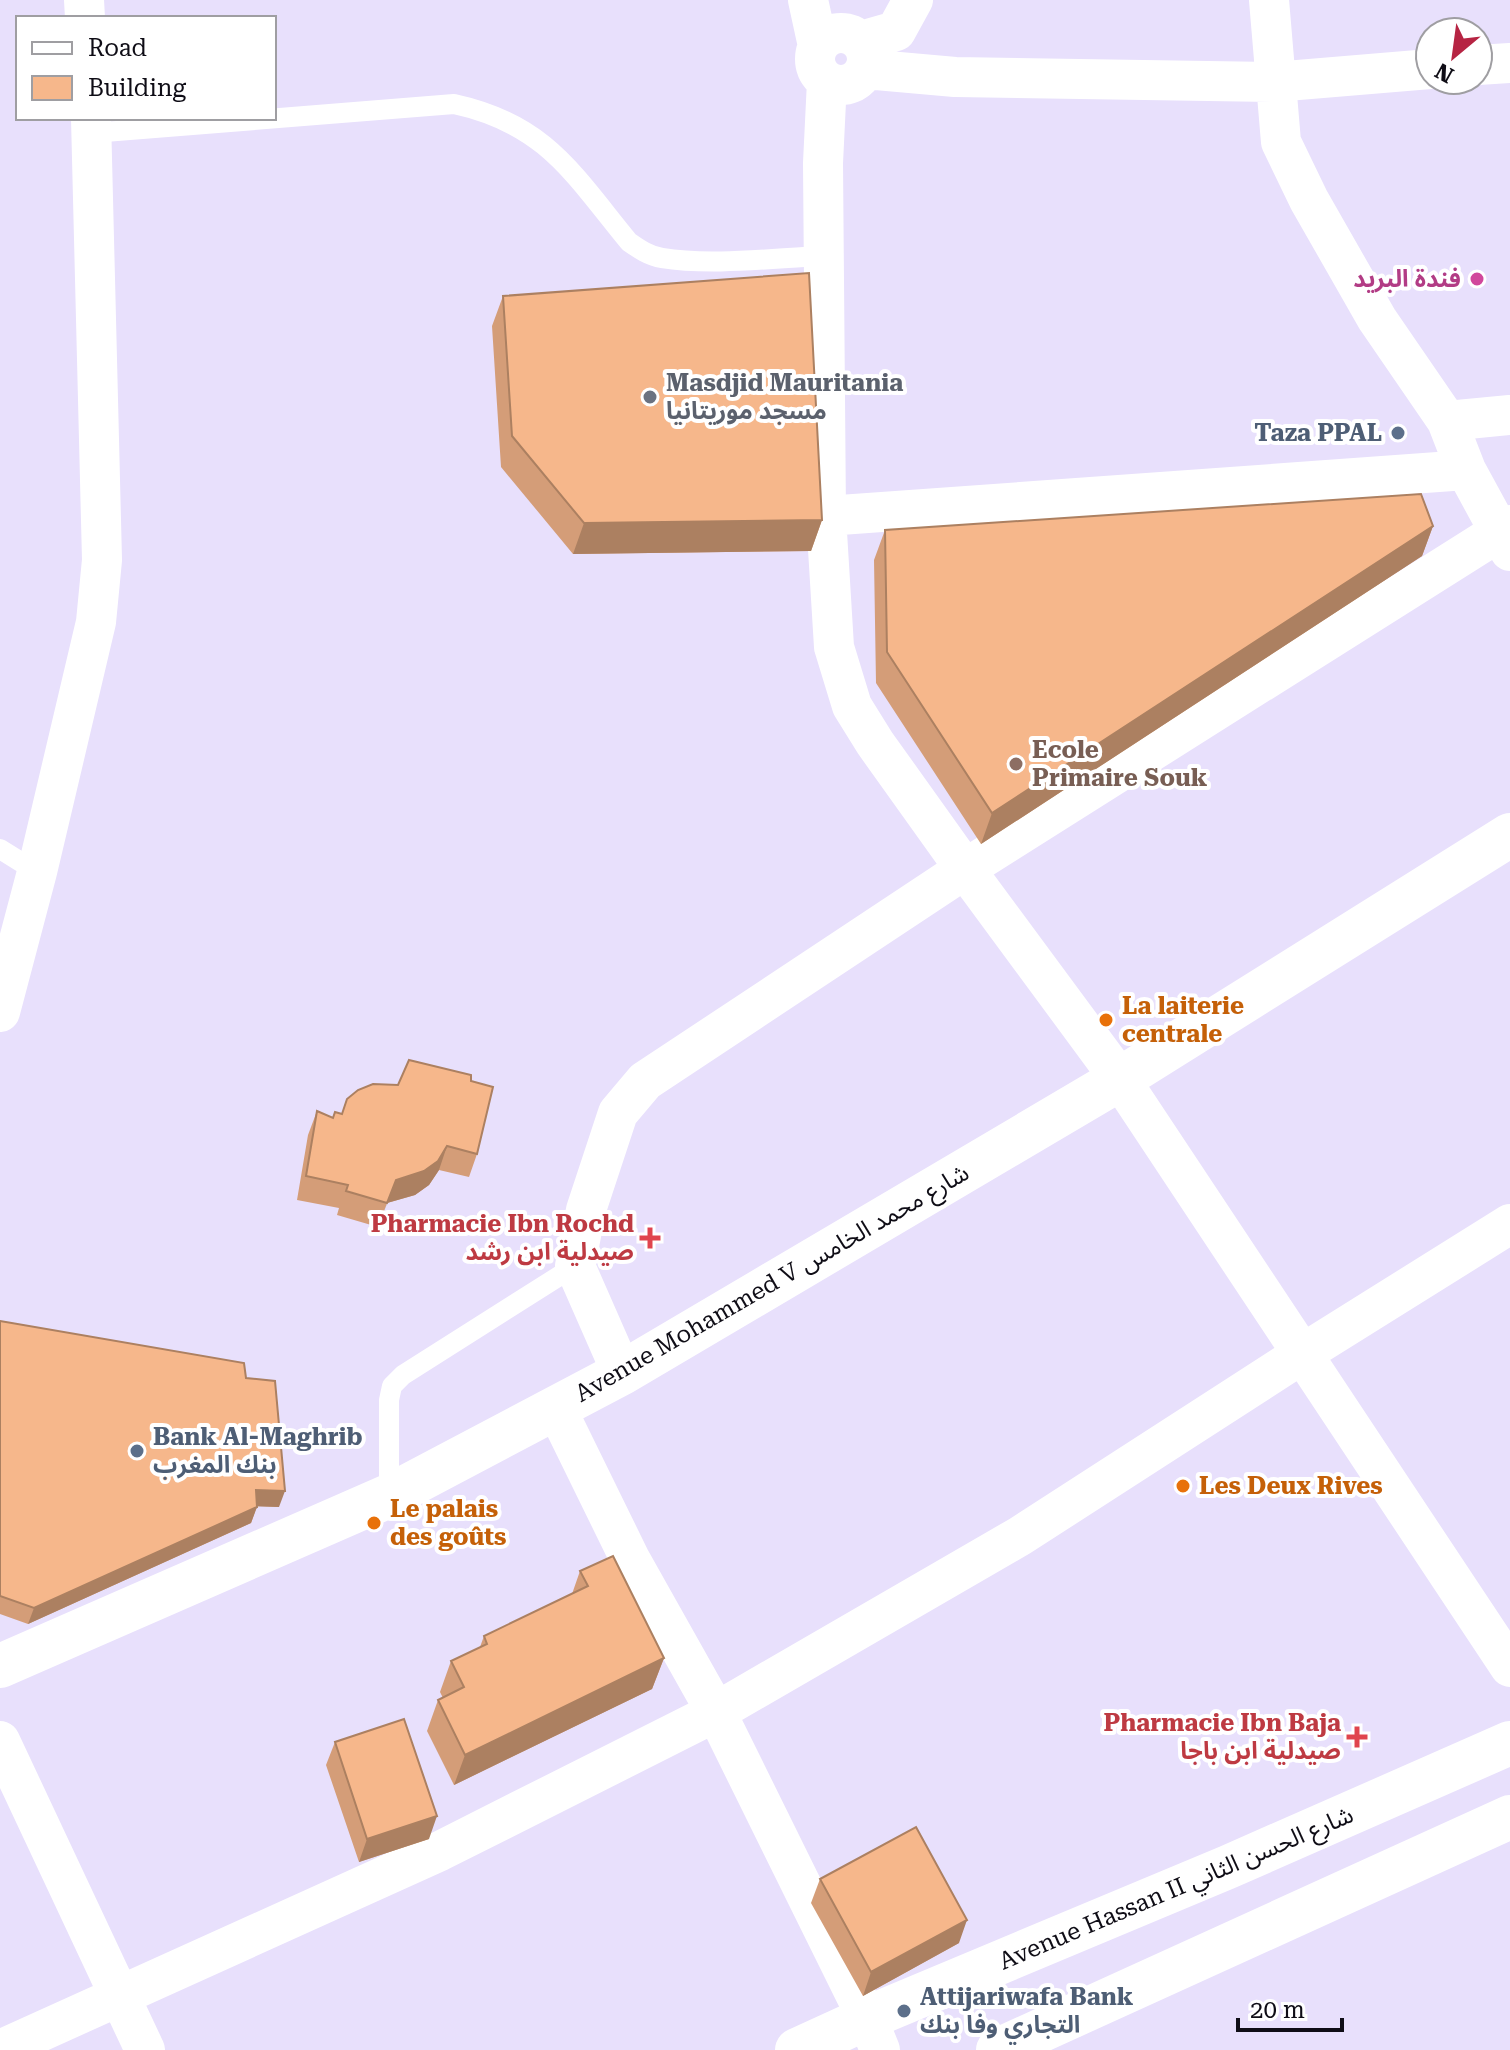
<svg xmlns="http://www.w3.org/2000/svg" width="1510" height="2050" viewBox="0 0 1510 2050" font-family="'Roboto Serif','Noto Sans Arabic',serif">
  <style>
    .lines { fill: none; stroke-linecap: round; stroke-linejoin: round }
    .service { stroke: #fff; stroke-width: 20 }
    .minor { stroke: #fff; stroke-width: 40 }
    .tertiary { stroke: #fff; stroke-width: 44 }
    .wall { fill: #d49d78 }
    .shaded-wall { fill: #ac8061 }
    .building { fill: #f6b78b; stroke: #ac8061; stroke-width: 2 }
    .hotel-dot { fill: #d1479c; stroke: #fff; stroke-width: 3 }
    .worship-dot { fill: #6b7280; stroke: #fff; stroke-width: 3 }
    .service-dot { fill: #5c6f8a; stroke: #fff; stroke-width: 3 }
    .education-dot { fill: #8d6e63; stroke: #fff; stroke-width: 3 }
    .food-dot { fill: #e8710a; stroke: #fff; stroke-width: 3 }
    .health-dot { fill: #e0444e; stroke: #fff; stroke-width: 3 }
    .labels { text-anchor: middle; stroke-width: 8; stroke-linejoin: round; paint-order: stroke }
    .hotel-label { font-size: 24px; font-weight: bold; fill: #b23c85; stroke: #fff; text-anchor: end }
    .worship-label { font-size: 24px; font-weight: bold; fill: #5b616d; stroke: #fff; text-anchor: start }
    .service-label { font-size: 24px; font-weight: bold; fill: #4e5e75; stroke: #fff; text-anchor: start }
    .education-label { font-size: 24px; font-weight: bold; fill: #785e54; stroke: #fff; text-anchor: start }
    .food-label { font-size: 24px; font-weight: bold; fill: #c56008; stroke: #fff; text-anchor: start }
    .health-label { font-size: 24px; font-weight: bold; fill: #be3a42; stroke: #fff; text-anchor: end }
    .street-label { font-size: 24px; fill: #0f0d16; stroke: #fff }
  </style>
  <rect width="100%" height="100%" fill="#e8e0fc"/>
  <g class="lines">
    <path class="service" d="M92,133L454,104C546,124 573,174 629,242C639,249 649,256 662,258C711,266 774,258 824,256
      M0,849L37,872
      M389,1496V1400L392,1386L403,1375L575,1266"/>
    <path class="minor" d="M84,0L85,18
      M808,0L818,46
      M1269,0L1281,142L1309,200L1377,319L1447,421L1466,470L1510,551
      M815 59a26 26 0 1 1 52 0a26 26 0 1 1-52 0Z
      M861,41L896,31L913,0
      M1478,65L1510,63
      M865,69L955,77L1274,82L1430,69
      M827,81L823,163L826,516L834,647L852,706L875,743L965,869L1120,1079L1510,1667
      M1447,421L1510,415
      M826,516L1466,470
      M0,1012L37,872L96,622L102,560L91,118
      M622,1373L575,1266L586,1210L618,1113L645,1081L965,869L1510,525
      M556,1408L630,1559L716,1712L867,2018L880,2050
      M0,1741L145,2050
      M0,2050L440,1851L716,1712L1020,1536L1302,1354L1510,1224"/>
    <path class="tertiary" d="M0,1666L389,1496L622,1373L1120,1079L1510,835
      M797,2050L867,2018L1228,1867L1510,1743
      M998,2050L1510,1817"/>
  </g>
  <path class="wall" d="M503,296L822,520L811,551L573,554L501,467L492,326Z
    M1433,526L1422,556L981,844L876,683L874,560L885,530Z
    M471,1081L477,1154L469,1177L439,1170L429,1185L415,1195L387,1203L378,1227L337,1215L339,1208L297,1200L308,1135L317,1111L333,1118L398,1085Z
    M0,1321L279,1507L257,1506L251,1523L28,1624L0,1614Z
    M580,1571L664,1658L652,1689L454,1785L427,1731L438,1700L443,1698L440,1692L451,1661L480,1647L484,1636L572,1594Z
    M335,1742L429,1839L359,1862L326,1765Z
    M820,1879L959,1943L863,1996L811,1903Z"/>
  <path class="shaded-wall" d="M822,520L811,551L573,554L584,523Z
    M1433,526L1422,556L981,844L992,813Z
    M447,1146L439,1170L429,1185L415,1195L387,1203L378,1227L396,1180Z
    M256,1490L285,1491L279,1507L250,1506Z
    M257,1507L251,1523L28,1624L34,1608Z
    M664,1658L652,1689L454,1785L465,1755Z
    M437,1816L429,1839L359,1862L367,1839Z
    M967,1920L959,1943L863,1996L871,1972Z"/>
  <path class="building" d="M809,273L822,520L584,523L512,436L503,296Z
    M1421,494L1433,526L992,813L887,652L885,530Z
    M409,1060L471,1075V1081L493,1087L477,1154L447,1146L438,1161L424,1171L396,1180L387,1203L346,1191L348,1185L306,1176L317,1111L333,1118L335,1112L342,1114L347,1099L358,1090L373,1084L398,1085Z
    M0,1321L244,1363L246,1378L275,1381L285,1491L256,1490L257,1507L34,1608L0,1596Z
    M613,1556L664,1658L465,1755L438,1700L464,1687L451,1661L487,1644L484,1636L588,1586L580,1571Z
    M404,1719L437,1816L367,1839L335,1742Z
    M916,1827L967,1920L871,1972L820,1879Z"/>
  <circle class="hotel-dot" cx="1477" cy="279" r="8"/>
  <circle class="worship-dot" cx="650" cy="397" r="8"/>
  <g class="service-dot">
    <circle cx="1398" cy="433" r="8"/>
    <circle cx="137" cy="1451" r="8"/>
    <circle cx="904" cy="2011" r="8"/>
  </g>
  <circle class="education-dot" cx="1016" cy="764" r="8"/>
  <g class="food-dot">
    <circle cx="1106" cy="1020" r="8"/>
    <circle cx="1183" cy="1486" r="8"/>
    <circle cx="374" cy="1523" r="8"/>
  </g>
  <g class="health-dot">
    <path d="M646 1226h8v8h8v8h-8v8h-8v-8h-8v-8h8z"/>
    <path d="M1353 1725h8v8h8v8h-8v8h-8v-8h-8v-8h8z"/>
  </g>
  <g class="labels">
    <g class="hotel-label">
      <text x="1461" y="287">فندة البريد</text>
    </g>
    <g class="worship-label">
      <text x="666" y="391">Masdjid Mauritania<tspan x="666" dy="28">مسجد موريتانيا</tspan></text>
    </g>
    <g class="service-label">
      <text x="1382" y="441" text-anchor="end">Taza PPAL</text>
      <text x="153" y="1445">Bank Al-Maghrib<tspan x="153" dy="28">بنك المغرب</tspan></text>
      <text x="920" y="2005">Attijariwafa Bank<tspan x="920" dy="28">التجاري وفا بنك</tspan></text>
    </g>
    <g class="education-label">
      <text x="1032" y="758">Ecole<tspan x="1032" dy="28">Primaire Souk</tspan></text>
    </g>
    <g class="food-label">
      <text x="1122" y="1014">La laiterie<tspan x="1122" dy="28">centrale</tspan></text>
      <text x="1199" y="1494">Les Deux Rives</text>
      <text x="390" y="1517">Le palais<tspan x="390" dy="28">des goûts</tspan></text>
    </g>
    <g class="health-label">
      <text x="634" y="1232">Pharmacie Ibn Rochd<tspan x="634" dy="28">صيدلية ابن رشد</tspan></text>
      <text x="1341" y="1731">Pharmacie Ibn Baja<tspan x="1341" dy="28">صيدلية ابن باجا</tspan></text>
    </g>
    <g class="street-label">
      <text transform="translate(772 1283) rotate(-30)" y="8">Avenue Mohammed V شارع محمد الخامس</text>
      <text transform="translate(1176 1888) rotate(-23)" y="8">Avenue Hassan II شارع الحسن الثاني</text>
    </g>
  </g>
  <rect x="16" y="16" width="260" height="104" fill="#ffffff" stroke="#9f9ea2" stroke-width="2"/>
  <rect x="32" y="42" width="40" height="12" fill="#ffffff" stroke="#9f9ea2" stroke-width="2"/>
  <text x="88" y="56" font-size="24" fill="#0f0d16">Road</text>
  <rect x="32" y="76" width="40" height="24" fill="#f6b78b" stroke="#9f9ea2" stroke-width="2"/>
  <text x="88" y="96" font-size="24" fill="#0f0d16">Building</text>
  <g transform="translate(1454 56) rotate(209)"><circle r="38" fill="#ffffff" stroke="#9f9ea2" stroke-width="2"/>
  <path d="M0-6L14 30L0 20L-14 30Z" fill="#b62443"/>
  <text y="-12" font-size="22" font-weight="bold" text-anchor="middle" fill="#0f0d16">N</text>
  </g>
  <path d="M1238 2018v12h104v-12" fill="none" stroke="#0f0d16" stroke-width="4"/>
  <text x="1250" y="2018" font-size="24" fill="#0f0d16" stroke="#ffffff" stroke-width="6" paint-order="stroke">20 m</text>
</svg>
